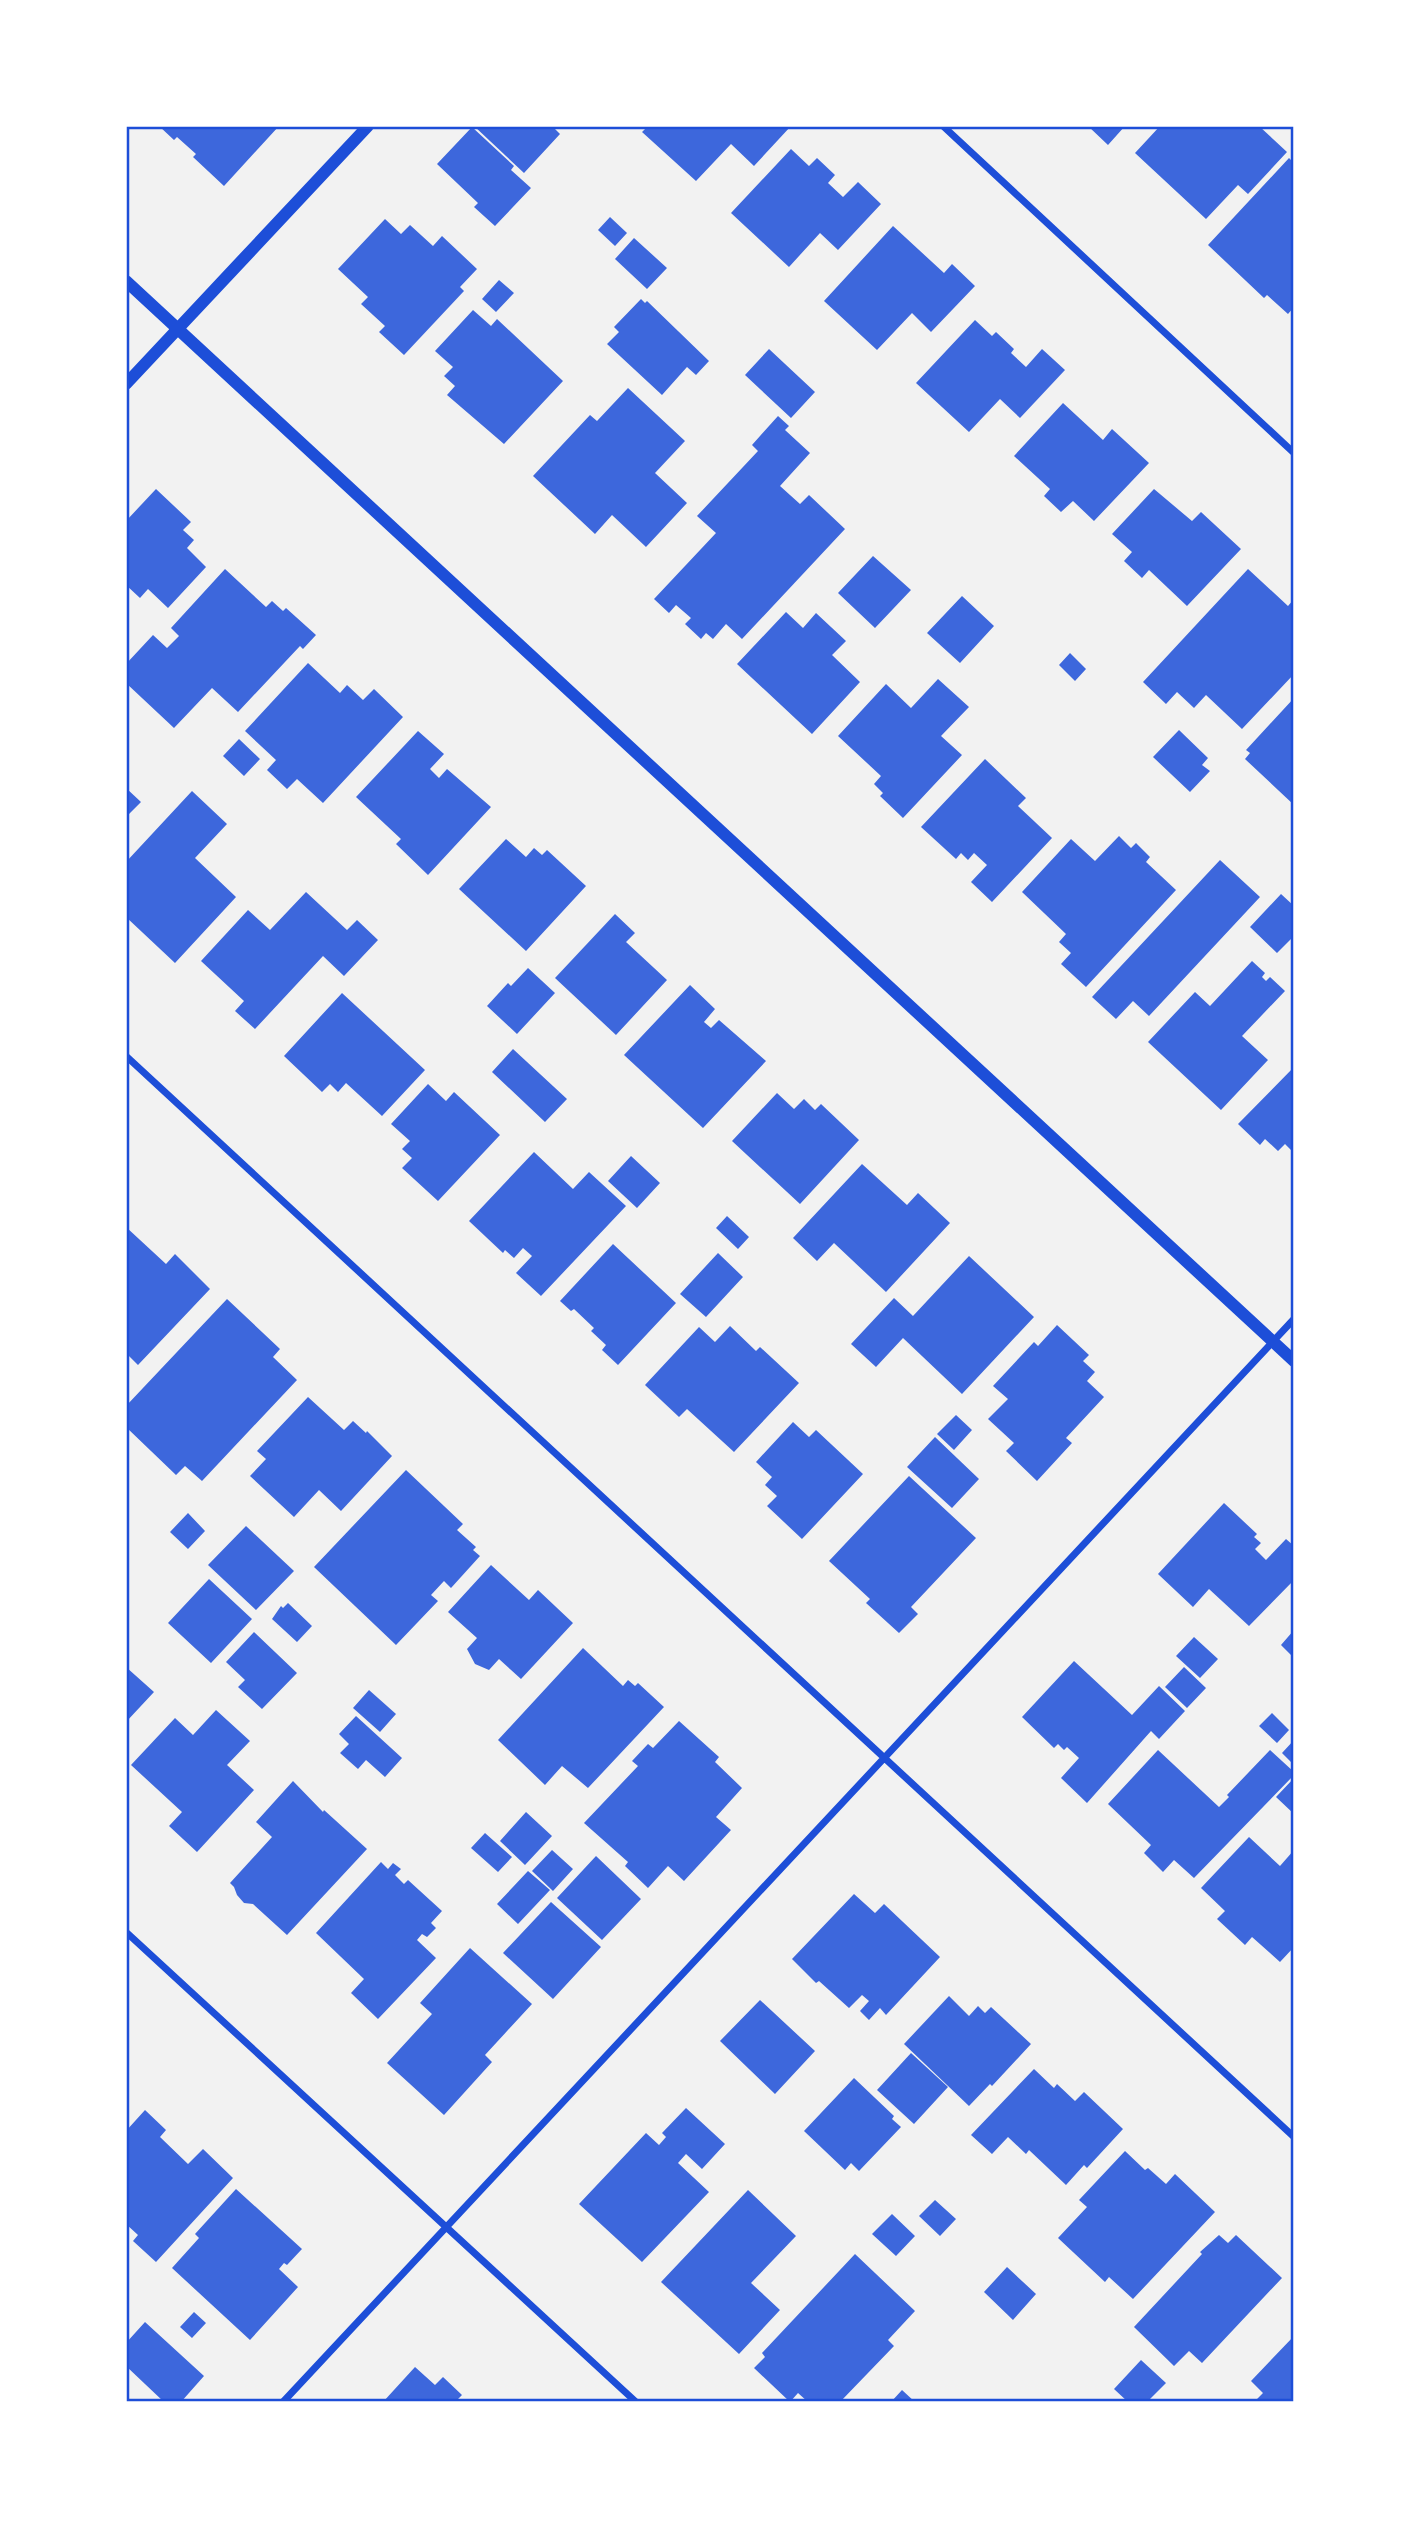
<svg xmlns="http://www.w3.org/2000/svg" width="1420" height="2528" viewBox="0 0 1420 2528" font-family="'Space Grotesk',sans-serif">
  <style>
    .building { fill: #3d67dc }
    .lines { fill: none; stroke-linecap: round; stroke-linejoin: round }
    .minor { stroke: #1d4ed8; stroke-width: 7 }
    .tertiary { stroke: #1d4ed8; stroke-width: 12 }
    .neatline { fill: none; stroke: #1d4ed8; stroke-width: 2.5 }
  </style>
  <rect width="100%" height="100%" fill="#f2f2f2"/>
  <path class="building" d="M159,126H279L224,186L193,157L196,154L177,137L174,140Z
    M474,126H552L560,134L524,173Z
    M648,126H791L754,166L731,144L696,181L642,132Z
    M1088,126H1125L1108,145Z
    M1160,126H1259L1287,152L1248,194L1238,185L1206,219L1135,153Z
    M472,127L514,166L511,170L531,188L495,226L474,207L478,203L437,164Z
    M791,149L809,166L817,158L835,175L828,183L843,197L858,182L881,204L838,250L820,233L789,267L731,213Z
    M1289,158L1294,163V307L1288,314L1267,295L1264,298L1208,245Z
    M610,217L627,233L615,246L598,230Z
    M385,219L401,234L410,225L433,246L442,236L477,269L460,287L464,291L404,355L379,332L385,326L361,304L368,297L338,269Z
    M893,226L944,273L952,264L975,286L931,332L912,313L877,350L824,301Z
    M634,238L667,268L647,289L615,259Z
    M499,280L514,293L496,312L482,299Z
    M641,299L645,303L647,301L709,361L696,375L687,367L662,395L607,344L619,332L614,327Z
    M473,310L491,326L497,319L563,381L504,444L447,395L455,386L444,376L453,367L435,351Z
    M975,320L992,336L996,332L1014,349L1011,353L1026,367L1042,349L1065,370L1020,418L1000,399L969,432L916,383Z
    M769,349L815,392L791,418L745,375Z
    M628,388L685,441L655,473L687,503L646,547L612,515L595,534L533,476L590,415L597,421Z
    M1063,403L1103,440L1112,429L1149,463L1094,521L1073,501L1061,512L1044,496L1050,489L1014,456Z
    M778,416L789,426L785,430L810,453L780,486L800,504L809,495L845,529L742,639L726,624L713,639L706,633L701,639L685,624L691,618L676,605L669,613L654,599L716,533L697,516L758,451L752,445Z
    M156,489L191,522L183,530L194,540L187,548L206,567L168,608L148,589L140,598L126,585V521Z
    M1154,489L1192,521L1201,512L1241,549L1187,606L1149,570L1142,578L1124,561L1132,552L1112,534Z
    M873,556L911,590L875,628L838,593Z
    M225,569L266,607L272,601L283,611L286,608L316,635L303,649L300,646L238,712L212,688L174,728L126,683V672L128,669L126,664L153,635L167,648L179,636L171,628Z
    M1248,569L1288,606L1294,599V674L1242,729L1206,695L1194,708L1177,692L1166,704L1143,682Z
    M962,596L994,626L960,663L927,633Z
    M786,612L803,628L816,613L846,641L832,655L860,682L812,734L737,664Z
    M1070,653L1086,669L1075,681L1059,665Z
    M308,663L340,693L347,685L363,700L374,689L403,717L323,803L297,779L287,789L267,770L276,760L245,731Z
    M938,679L969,707L941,736L962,755L903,818L880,796L883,793L874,784L881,776L838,736L886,684L911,708Z
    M1294,698V805L1245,759L1250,753L1246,750Z
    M1179,730L1208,758L1202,765L1210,771L1190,792L1153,757Z
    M418,731L444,754L430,769L439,778L447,769L491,807L428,875L396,844L401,839L356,797Z
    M239,739L260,759L244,776L223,756Z
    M985,759L1026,798L1018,806L1052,838L992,902L971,882L987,865L974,853L968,860L961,853L956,859L921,827Z
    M126,788L141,802L126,817Z
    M192,791L227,824L195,858L236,897L175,963L126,917V862Z
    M1119,836L1131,848L1136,843L1150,857L1146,862L1176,890L1086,987L1061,964L1071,953L1059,942L1066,934L1022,892L1071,839L1095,861Z
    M506,839L526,857L534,848L542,855L547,850L586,886L526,951L459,889Z
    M1220,860L1260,897L1149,1016L1133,1001L1116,1019L1092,997Z
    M306,892L347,930L357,920L378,940L344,976L323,956L255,1029L235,1011L244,1001L201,961L248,910L270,930Z
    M1281,894L1294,906V936L1277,953L1250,927Z
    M615,914L635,933L626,942L667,980L616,1035L555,978Z
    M1252,961L1265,973L1262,977L1266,981L1270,977L1285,991L1242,1036L1268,1060L1221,1110L1148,1042L1195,992L1210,1006Z
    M528,968L555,993L517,1034L487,1006L508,983L511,986Z
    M690,985L715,1009L704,1022L711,1028L719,1020L766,1061L703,1128L624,1055Z
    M342,993L425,1070L382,1116L346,1083L338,1092L330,1084L322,1092L284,1056Z
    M513,1049L567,1099L545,1122L492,1072Z
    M1294,1067V1153L1285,1144L1278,1151L1265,1139L1260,1145L1238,1124Z
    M428,1084L446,1101L454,1092L500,1135L438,1201L402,1168L412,1158L402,1149L410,1141L391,1124Z
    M777,1093L794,1109L804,1099L815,1110L821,1104L859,1140L800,1204L732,1141Z
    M534,1152L573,1189L589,1172L626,1206L541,1296L516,1273L532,1256L523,1248L514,1258L505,1250L503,1253L469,1221Z
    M631,1156L660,1183L637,1208L608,1181Z
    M862,1164L907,1205L918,1193L950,1223L886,1292L834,1243L817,1261L793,1238Z
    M727,1216L749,1237L738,1249L716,1228Z
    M126,1227L166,1264L175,1254L210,1289L138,1365L126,1353Z
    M613,1244L676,1303L618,1365L602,1350L606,1345L591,1331L594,1328L574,1309L571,1311L560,1301Z
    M718,1253L743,1277L706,1317L680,1294Z
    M969,1256L1034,1317L962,1394L903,1338L876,1367L851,1344L894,1298L913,1316Z
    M227,1299L280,1349L273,1357L297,1380L202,1481L185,1466L176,1475L126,1427V1406Z
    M1057,1325L1089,1355L1083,1361L1095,1372L1087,1381L1104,1397L1066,1438L1072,1443L1037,1481L1006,1451L1014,1443L988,1419L1008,1399L993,1386L1034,1342L1038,1346Z
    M730,1326L756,1351L760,1347L799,1383L734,1452L687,1409L679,1417L645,1385L699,1327L715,1342Z
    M308,1397L344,1430L353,1421L366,1433L367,1431L392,1456L341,1511L319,1490L294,1517L250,1476L266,1459L257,1451Z
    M956,1415L972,1430L954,1450L937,1434Z
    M793,1422L809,1437L816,1430L863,1474L802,1539L767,1506L777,1496L765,1485L772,1477L756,1462Z
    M935,1437L979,1479L952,1508L907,1467Z
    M406,1470L463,1524L457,1530L476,1547L473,1550L480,1556L451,1588L444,1581L431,1595L438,1601L396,1645L314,1567Z
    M909,1476L976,1538L911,1607L918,1614L899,1633L866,1603L870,1599L829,1561Z
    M1224,1503L1257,1534L1254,1537L1261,1543L1255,1549L1266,1560L1286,1539L1294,1546V1580L1249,1626L1209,1589L1193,1607L1158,1574Z
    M188,1513L205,1531L188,1549L170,1532Z
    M246,1526L294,1571L256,1610L208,1565Z
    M491,1565L529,1600L538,1590L573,1623L521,1679L499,1659L489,1670L475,1664L467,1649L477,1638L448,1612Z
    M209,1579L252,1619L211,1663L168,1623Z
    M288,1603L312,1626L297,1642L272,1619L281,1606L283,1608Z
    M1294,1630V1658L1281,1645Z
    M254,1632L297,1673L262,1709L238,1687L245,1680L226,1662Z
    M1194,1637L1218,1659L1200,1678L1176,1656Z
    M583,1648L623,1686L628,1680L635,1686L638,1683L664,1707L588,1788L562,1766L545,1785L498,1740Z
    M1074,1661L1132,1715L1159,1686L1185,1711L1159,1739L1151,1731L1087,1803L1061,1778L1079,1758L1067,1747L1064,1750L1058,1744L1054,1748L1022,1717Z
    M126,1667L154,1692L126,1722Z
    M1184,1667L1206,1688L1187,1708L1165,1687Z
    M369,1690L396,1714L380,1732L353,1708Z
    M216,1710L250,1741L227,1765L254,1790L197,1852L169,1826L182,1812L131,1765L175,1718L193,1735Z
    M1272,1713L1289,1730L1277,1743L1259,1726Z
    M356,1716L402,1758L385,1777L366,1760L358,1769L340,1753L349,1744L339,1734Z
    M679,1721L719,1757L715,1762L742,1788L716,1817L731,1830L684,1881L668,1866L648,1888L625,1866L628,1862L584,1823L638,1766L632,1761L648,1744L653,1748Z
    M1294,1740V1765L1282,1753Z
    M1158,1750L1219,1807L1229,1797L1227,1795L1270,1750L1294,1772V1775L1194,1878L1174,1860L1163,1872L1144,1853L1151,1845L1108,1804Z
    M1294,1778V1814L1276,1797Z
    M293,1781L323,1812L324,1810L367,1849L287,1935L253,1904L244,1903L237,1895L234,1887L230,1883L272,1837L256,1822Z
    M526,1812L552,1836L525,1865L500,1841Z
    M485,1833L512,1857L498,1872L471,1848Z
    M1249,1837L1280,1866L1294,1850V1947L1280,1962L1252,1937L1245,1945L1217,1919L1225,1911L1201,1888Z
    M552,1850L573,1869L553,1891L532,1871Z
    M596,1856L641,1899L602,1940L557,1898Z
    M381,1862L388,1869L393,1863L401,1869L395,1875L404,1884L408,1880L442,1911L431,1923L436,1928L427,1937L422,1934L417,1940L436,1958L378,2019L351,1993L364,1979L316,1933Z
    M528,1871L550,1890L518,1924L497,1904Z
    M854,1894L875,1913L884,1904L940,1957L886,2015L880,2008L869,2020L860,2011L869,2001L862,1995L849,2008L819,1981L816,1983L792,1959Z
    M551,1902L601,1947L553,1999L503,1953Z
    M470,1948L532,2004L485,2055L492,2062L444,2115L387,2063L432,2014L420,2003Z
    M949,1996L969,2016L978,2006L985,2013L991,2007L1031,2044L992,2086L990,2084L969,2106L904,2044Z
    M760,2000L815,2051L775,2094L720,2041Z
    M911,2053L948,2087L914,2124L877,2090Z
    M1034,2069L1054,2088L1057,2084L1075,2101L1084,2092L1123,2129L1087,2168L1084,2165L1066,2185L1029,2150L1026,2154L1008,2137L992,2154L971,2135Z
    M854,2078L894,2116L892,2119L901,2127L859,2171L851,2163L845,2170L804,2131Z
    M686,2108L725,2144L702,2169L686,2154L678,2163L709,2192L642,2262L579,2204L646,2133L659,2145L666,2137L662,2133Z
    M145,2110L166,2130L160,2137L188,2164L203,2149L233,2178L156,2262L133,2241L138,2235L126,2224V2131Z
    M1125,2151L1145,2170L1148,2168L1166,2184L1175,2174L1215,2212L1133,2299L1109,2277L1105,2282L1058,2238L1087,2207L1079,2200Z
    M236,2189L302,2249L287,2265L284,2263L279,2269L298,2287L250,2340L172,2268L199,2238L195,2234Z
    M748,2190L796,2236L751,2283L780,2310L739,2354L661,2282Z
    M935,2200L956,2219L940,2236L919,2216Z
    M892,2214L915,2236L896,2256L872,2234Z
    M1219,2235L1228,2243L1236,2235L1282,2278L1202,2363L1189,2351L1174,2366L1134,2327L1202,2254L1200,2252Z
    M855,2254L915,2311L888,2340L894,2346L840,2402H808L798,2393L790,2402L754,2368L765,2357L762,2353Z
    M1007,2267L1036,2294L1013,2320L984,2292Z
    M194,2312L206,2323L192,2338L180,2327Z
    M145,2322L204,2376L181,2402H164L126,2366V2343Z
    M1294,2336V2402H1254L1263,2393L1251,2381Z
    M1141,2360L1166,2383L1147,2402H1128L1114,2389Z
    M415,2367L435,2385L443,2377L462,2395L455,2402H383Z
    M902,2390L915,2402H891Z"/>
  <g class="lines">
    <path class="minor" d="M943,126L1294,453
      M126,1056L1294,2137
      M126,1932L636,2402
      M283,2402L1294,1319"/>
    <path class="tertiary" d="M126,281L1294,1361
      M126,384L368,126"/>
  </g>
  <rect width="1420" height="2528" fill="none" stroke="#ffffff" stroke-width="256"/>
  <rect x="128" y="128" width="1164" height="2272" class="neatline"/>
</svg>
